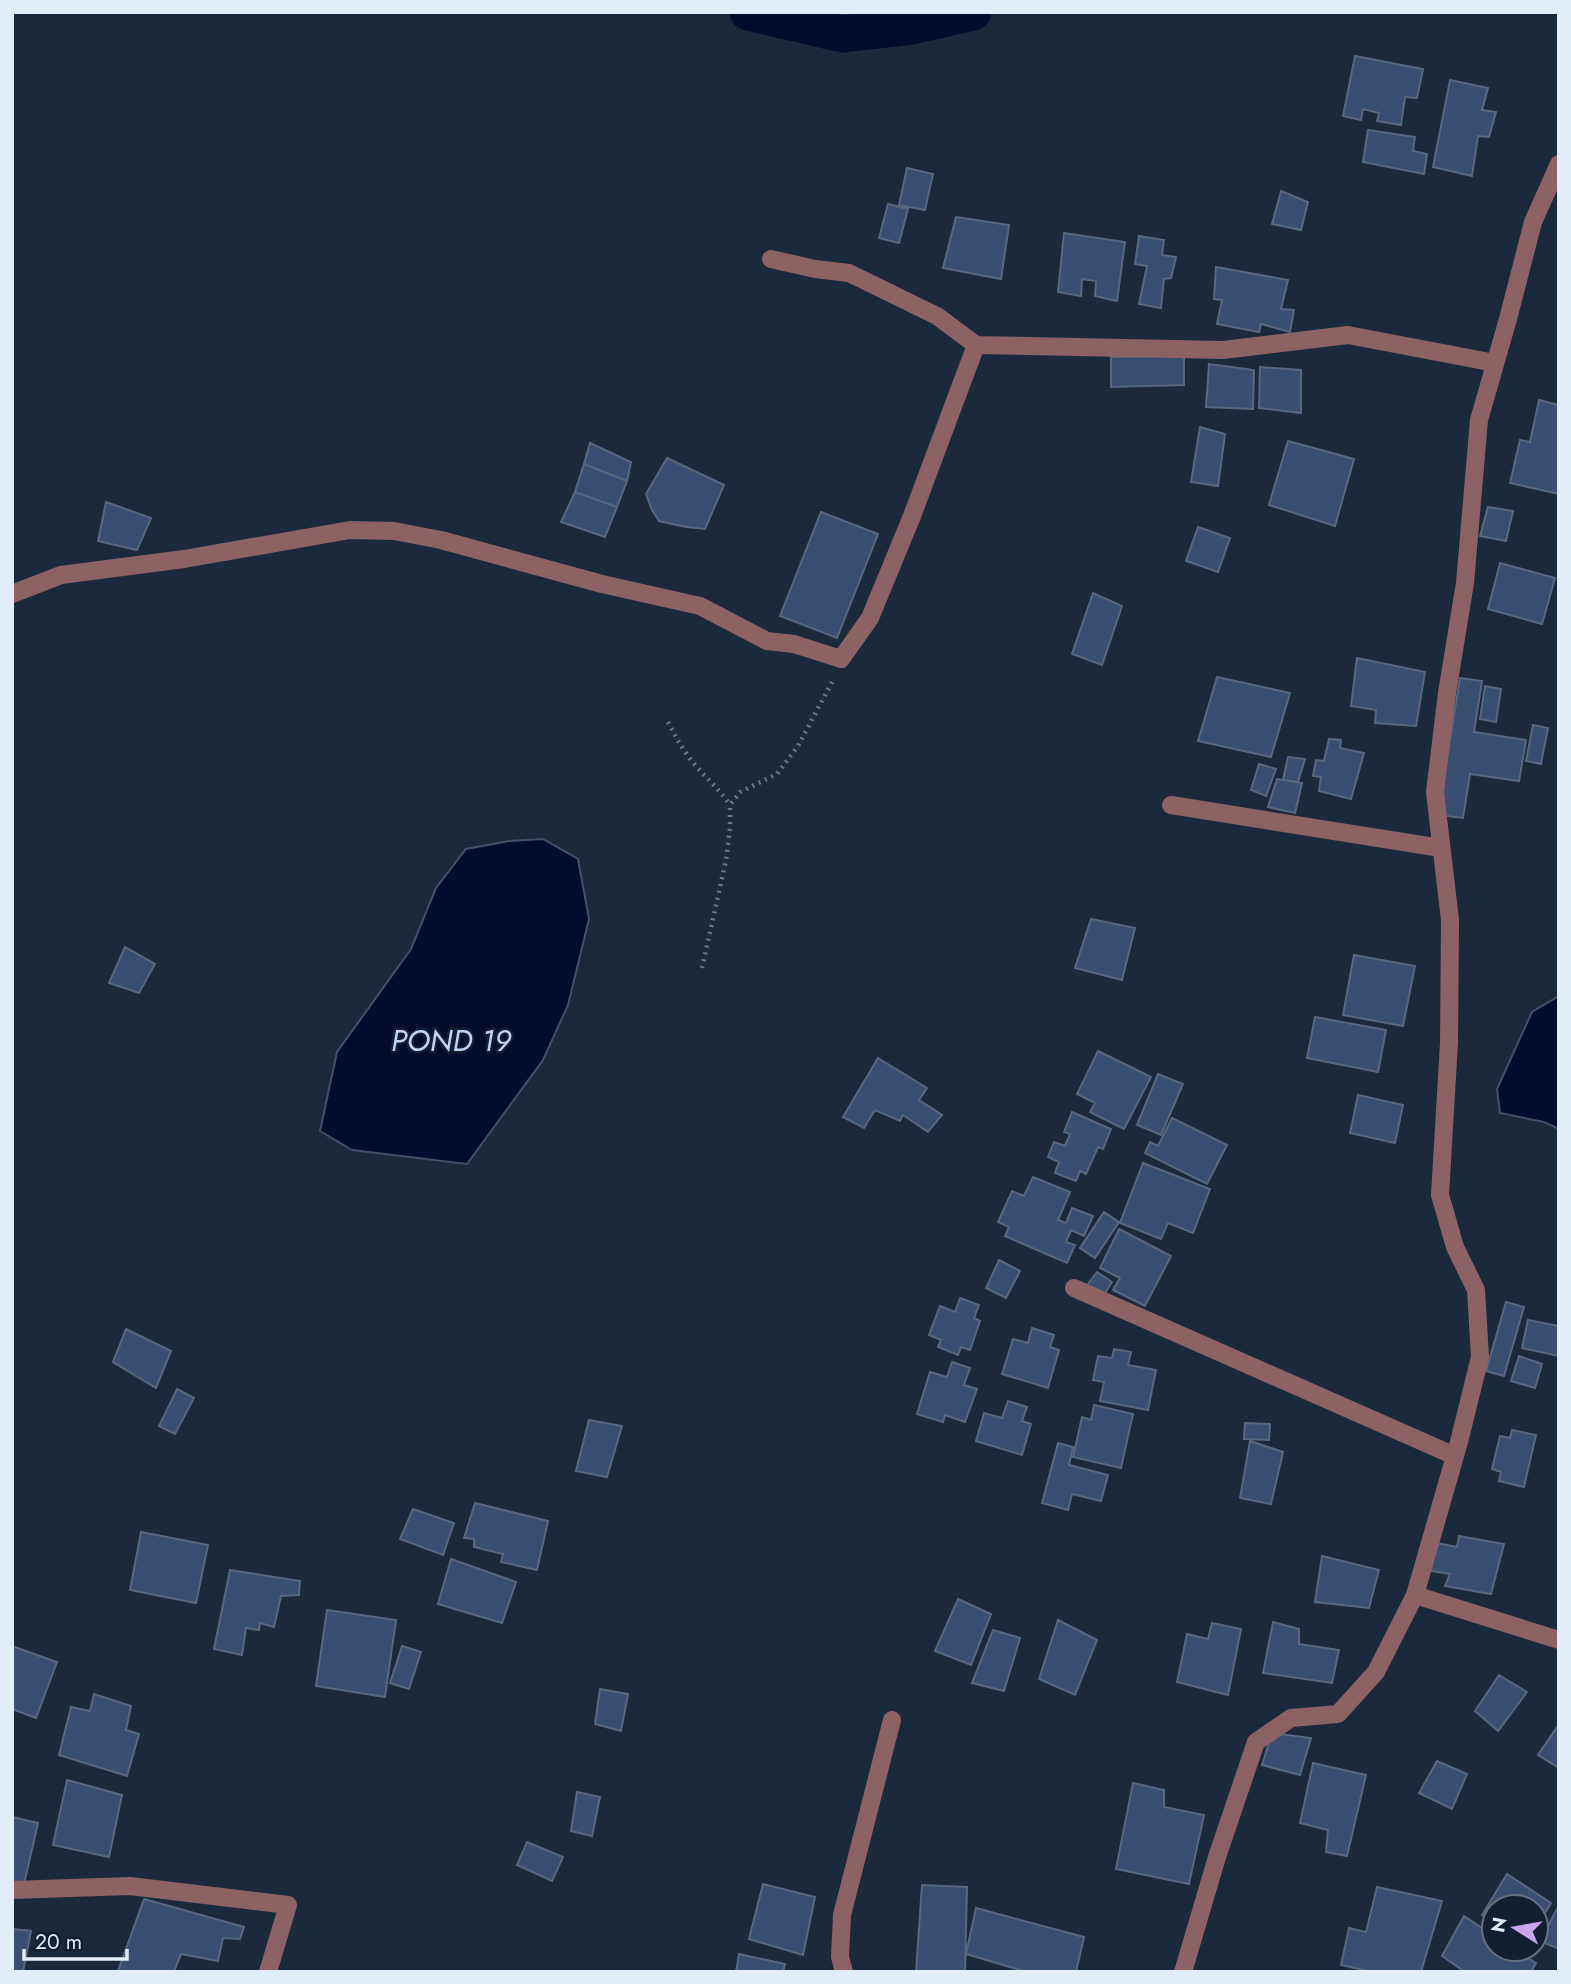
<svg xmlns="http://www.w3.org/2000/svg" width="1571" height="1984" viewBox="0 0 1571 1984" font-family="Jost,sans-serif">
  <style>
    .water { fill: #030c2c; stroke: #464f6a; stroke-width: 2 }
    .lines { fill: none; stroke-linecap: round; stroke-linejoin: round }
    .canal { stroke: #030c2c; stroke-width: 37 }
    .building { fill: #384f72; stroke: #58687f; stroke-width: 2 }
    .path { stroke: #6b7788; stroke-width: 4.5; stroke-dasharray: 2 5; stroke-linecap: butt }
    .street { stroke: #8d6264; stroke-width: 18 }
    .labels { text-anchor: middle; stroke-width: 5; stroke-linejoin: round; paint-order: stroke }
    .water-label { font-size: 30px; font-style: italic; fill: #c0d3f9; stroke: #121f32 }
  </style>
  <rect width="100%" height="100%" fill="#1b293c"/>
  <path class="water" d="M543,839L578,859L589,919L568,1005L543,1060L467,1164L352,1150L320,1131L337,1052L411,949L436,888L466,849L509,841Z
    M1559,996V1129L1544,1122L1500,1113L1497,1089L1532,1012Z"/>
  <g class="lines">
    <path class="canal" d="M748,12L842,34L912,26L973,12"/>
  </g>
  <path class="building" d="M1355,56L1423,69L1417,98L1405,97L1401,125L1377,121L1379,113L1363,109L1361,120L1343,116Z
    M1450,80L1488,88L1482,110L1496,112L1489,137L1478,136L1472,176L1433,167Z
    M1368,130L1415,137L1413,151L1427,154L1424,174L1363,162Z
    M907,168L933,174L925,210L899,205Z
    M1281,191L1308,202L1301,230L1272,224Z
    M888,204L908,209L899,243L879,238Z
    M956,217L1009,225L1001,279L943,268Z
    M1064,233L1125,242L1117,301L1095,296L1096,281L1082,279L1081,296L1058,292Z
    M1139,236L1164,240L1162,255L1176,257L1171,278L1164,279L1161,308L1139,304L1147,266L1135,264Z
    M1216,267L1288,280L1281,309L1294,310L1290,332L1261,324L1259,332L1217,324L1222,300L1214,299Z
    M1184,356V385L1111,387V357Z
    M1209,364L1254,370L1253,409L1206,407Z
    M1260,367L1301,370V413L1259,408Z
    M1539,400L1559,405V494L1510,483L1520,440L1530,442Z
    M1200,427L1225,434L1218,486L1191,482Z
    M1288,441L1354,459L1335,526L1269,505Z
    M590,443L631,462L627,481L584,464Z
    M667,458L724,485L705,529L686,527L659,521L652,510L646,494Z
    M584,464L627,481L617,507L575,492Z
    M575,492L617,507L605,537L561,522Z
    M106,502L151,518L137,550L98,541Z
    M1488,507L1513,511L1506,541L1480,536Z
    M821,512L878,534L837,638L780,616Z
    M1198,527L1230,538L1218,572L1186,561Z
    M1500,563L1555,578L1542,624L1488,609Z
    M1093,593L1122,606L1102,665L1072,654Z
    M1357,658L1425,672L1416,726L1375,723L1376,710L1351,706Z
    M1217,677L1290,693L1271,757L1198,741Z
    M1460,678L1482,681L1474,732L1526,740L1519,781L1470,774L1463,818L1438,815Z
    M1485,686L1501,689L1496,722L1480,719Z
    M1533,725L1548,728L1541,764L1526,761Z
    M1329,739L1341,740L1340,748L1364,753L1351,799L1319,791L1321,777L1313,776L1316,760L1324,761Z
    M1288,757L1305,759L1298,782L1283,780Z
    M1259,764L1276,769L1266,796L1251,790Z
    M1277,779L1302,783L1295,813L1268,807Z
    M1091,919L1135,928L1122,980L1075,968Z
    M125,947L155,964L139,993L109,983Z
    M1354,955L1415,966L1403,1026L1343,1015Z
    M1315,1017L1386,1030L1378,1072L1307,1058Z
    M1098,1051L1151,1077L1124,1129L1090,1112L1095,1103L1077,1094Z
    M878,1058L927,1088L919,1100L942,1115L928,1132L903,1115L900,1121L875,1110L864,1128L843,1117Z
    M1158,1074L1183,1084L1161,1135L1137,1125Z
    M1358,1095L1403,1105L1395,1143L1350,1133Z
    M1072,1112L1111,1129L1103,1149L1098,1147L1086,1174L1080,1171L1076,1181L1055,1173L1059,1162L1048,1157L1054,1142L1065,1146L1070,1134L1064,1132Z
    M1172,1118L1227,1145L1207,1184L1145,1153L1150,1142L1158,1146Z
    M1143,1163L1210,1189L1193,1233L1168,1223L1161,1239L1120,1223Z
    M1033,1177L1070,1192L1058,1220L1066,1223L1072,1208L1093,1216L1084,1236L1071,1230L1066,1242L1075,1245L1067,1263L1005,1236L1009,1227L998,1222L1012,1191L1024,1196Z
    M1104,1212L1119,1222L1095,1258L1080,1248Z
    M1119,1229L1171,1256L1145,1306L1113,1290L1120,1278L1100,1268Z
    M999,1260L1020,1271L1006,1298L986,1288Z
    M1097,1272L1112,1282L1103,1296L1087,1285Z
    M960,1298L979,1305L974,1318L980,1321L970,1350L961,1347L958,1355L938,1347L941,1340L929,1335L940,1306L955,1312Z
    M1506,1302L1524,1307L1504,1376L1486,1371Z
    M1528,1320L1559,1326V1356L1522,1348Z
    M1032,1328L1054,1335L1050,1347L1059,1350L1048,1388L1002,1374L1013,1339L1028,1343Z
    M126,1329L171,1351L156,1388L113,1362Z
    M1114,1349L1131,1352L1128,1365L1156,1370L1148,1410L1100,1401L1104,1382L1093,1380L1098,1356L1112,1358Z
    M1519,1356L1542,1364L1535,1388L1511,1381Z
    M952,1362L970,1368L964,1385L977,1389L965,1422L945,1415L943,1422L917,1414L930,1372L947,1377Z
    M177,1389L194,1398L175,1434L159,1426Z
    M1008,1401L1027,1407L1022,1421L1031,1424L1022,1455L976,1441L984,1413L1002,1418Z
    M1094,1405L1133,1414L1121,1468L1073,1457L1082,1417L1091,1420Z
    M589,1420L622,1426L607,1477L576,1471Z
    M1245,1423L1270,1424L1269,1440L1244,1439Z
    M1512,1430L1536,1435L1524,1487L1499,1481L1501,1472L1492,1469L1500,1436L1510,1438Z
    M1250,1441L1283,1452L1271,1504L1240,1498Z
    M1058,1443L1073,1447L1069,1465L1108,1475L1101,1501L1072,1494L1068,1510L1042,1503Z
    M475,1503L548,1521L537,1570L501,1562L503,1554L474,1547V1539L464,1538Z
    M413,1509L454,1523L443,1555L400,1539Z
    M141,1532L208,1545L196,1603L130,1590Z
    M1459,1536L1504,1544L1491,1594L1445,1586L1450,1574L1431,1571L1436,1543L1457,1547Z
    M1322,1556L1379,1570L1369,1608L1315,1602Z
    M451,1559L516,1582L502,1623L438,1604Z
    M230,1570L300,1581L299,1595L281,1596L274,1627L260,1623L259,1630L246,1628L242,1655L214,1649Z
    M958,1599L991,1614L971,1665L935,1651Z
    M327,1610L396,1620L385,1697L316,1686Z
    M1058,1620L1097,1640L1075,1695L1039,1679Z
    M1273,1622L1299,1629V1644L1339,1650L1332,1683L1263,1673Z
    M1212,1623L1241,1629L1228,1695L1177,1682L1187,1634L1208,1639Z
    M993,1630L1020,1638L1004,1691L972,1683Z
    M12,1646L57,1662L36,1718L12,1709Z
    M402,1646L421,1652L409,1689L390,1683Z
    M1499,1675L1527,1692L1498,1731L1475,1711Z
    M600,1689L628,1694L621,1731L595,1724Z
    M94,1694L131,1706L126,1730L139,1734L127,1776L59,1755L71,1707L90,1711Z
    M1559,1724V1768L1538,1755Z
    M1272,1733L1311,1738L1300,1775L1262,1765Z
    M1437,1761L1467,1774L1452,1809L1419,1793Z
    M1313,1763L1366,1775L1347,1856L1326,1852L1328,1830L1300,1823Z
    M67,1780L122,1795L109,1857L53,1845Z
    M1133,1783L1164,1790V1807L1204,1815L1189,1884L1116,1869Z
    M577,1792L600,1797L592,1836L571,1831Z
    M12,1817L38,1823L24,1884L12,1881Z
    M527,1842L563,1857L552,1881L517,1865Z
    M1507,1874L1551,1903L1536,1928V1907H1494V1921L1482,1915Z
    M763,1884L815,1897L803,1955L749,1939Z
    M922,1885L967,1887L965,1972H916Z
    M1377,1887L1442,1901L1421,1972H1372L1341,1965L1349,1928L1366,1932Z
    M144,1899L244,1927L240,1939L223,1938L218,1961L181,1954L174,1972L118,1971Z
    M1558,1907L1559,1908V1949L1540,1941Z
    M976,1908L1084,1937L1076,1972H1027L966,1954Z
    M1464,1916L1494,1936V1949H1514L1536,1963L1531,1972H1465L1442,1956Z
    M12,1929L31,1931L23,1972H12Z
    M739,1954L785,1964L783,1972H736Z"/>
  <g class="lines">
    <path class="path" d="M668,722C676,738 684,752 696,766C707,779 720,790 730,805
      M702,968L726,860L730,828V805L740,792L777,774L798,746L832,682"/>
    <path class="street" d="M976,345L1223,350L1348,335L1495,363
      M12,594L61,575L184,559L350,530L394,531L441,540L602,584L700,606L767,641L794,644L841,659L870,618L912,516L976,345L937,316L849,273L815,269L771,259
      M1171,805L1441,848
      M1074,1288L1455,1456
      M1415,1595L1559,1640
      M12,1890L130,1886L288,1905L268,1972
      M844,1972L840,1957L842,1915L892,1720
      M1183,1972L1217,1857L1256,1742L1291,1718L1338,1714L1376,1672L1415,1595L1459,1442L1480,1357L1476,1290L1455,1247L1440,1195L1449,1043L1450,920L1435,792L1447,693L1465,583L1479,420L1508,319L1533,222L1559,164"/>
  </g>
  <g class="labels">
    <g class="water-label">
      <text x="451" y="1051">POND 19</text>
    </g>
  </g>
  <rect width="1571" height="1984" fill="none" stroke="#e3ecf9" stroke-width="28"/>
  <g transform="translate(1515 1928) rotate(281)"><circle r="33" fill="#121f32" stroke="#667182" stroke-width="2"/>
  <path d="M0-5L12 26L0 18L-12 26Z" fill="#c9a5ee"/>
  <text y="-10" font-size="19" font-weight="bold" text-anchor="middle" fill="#e3ecf9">N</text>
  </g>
  <path d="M24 1949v10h103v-10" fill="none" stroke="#e3ecf9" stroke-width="3.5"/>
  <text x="35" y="1949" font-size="21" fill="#e3ecf9" stroke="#121f32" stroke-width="5" paint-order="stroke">20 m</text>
</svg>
